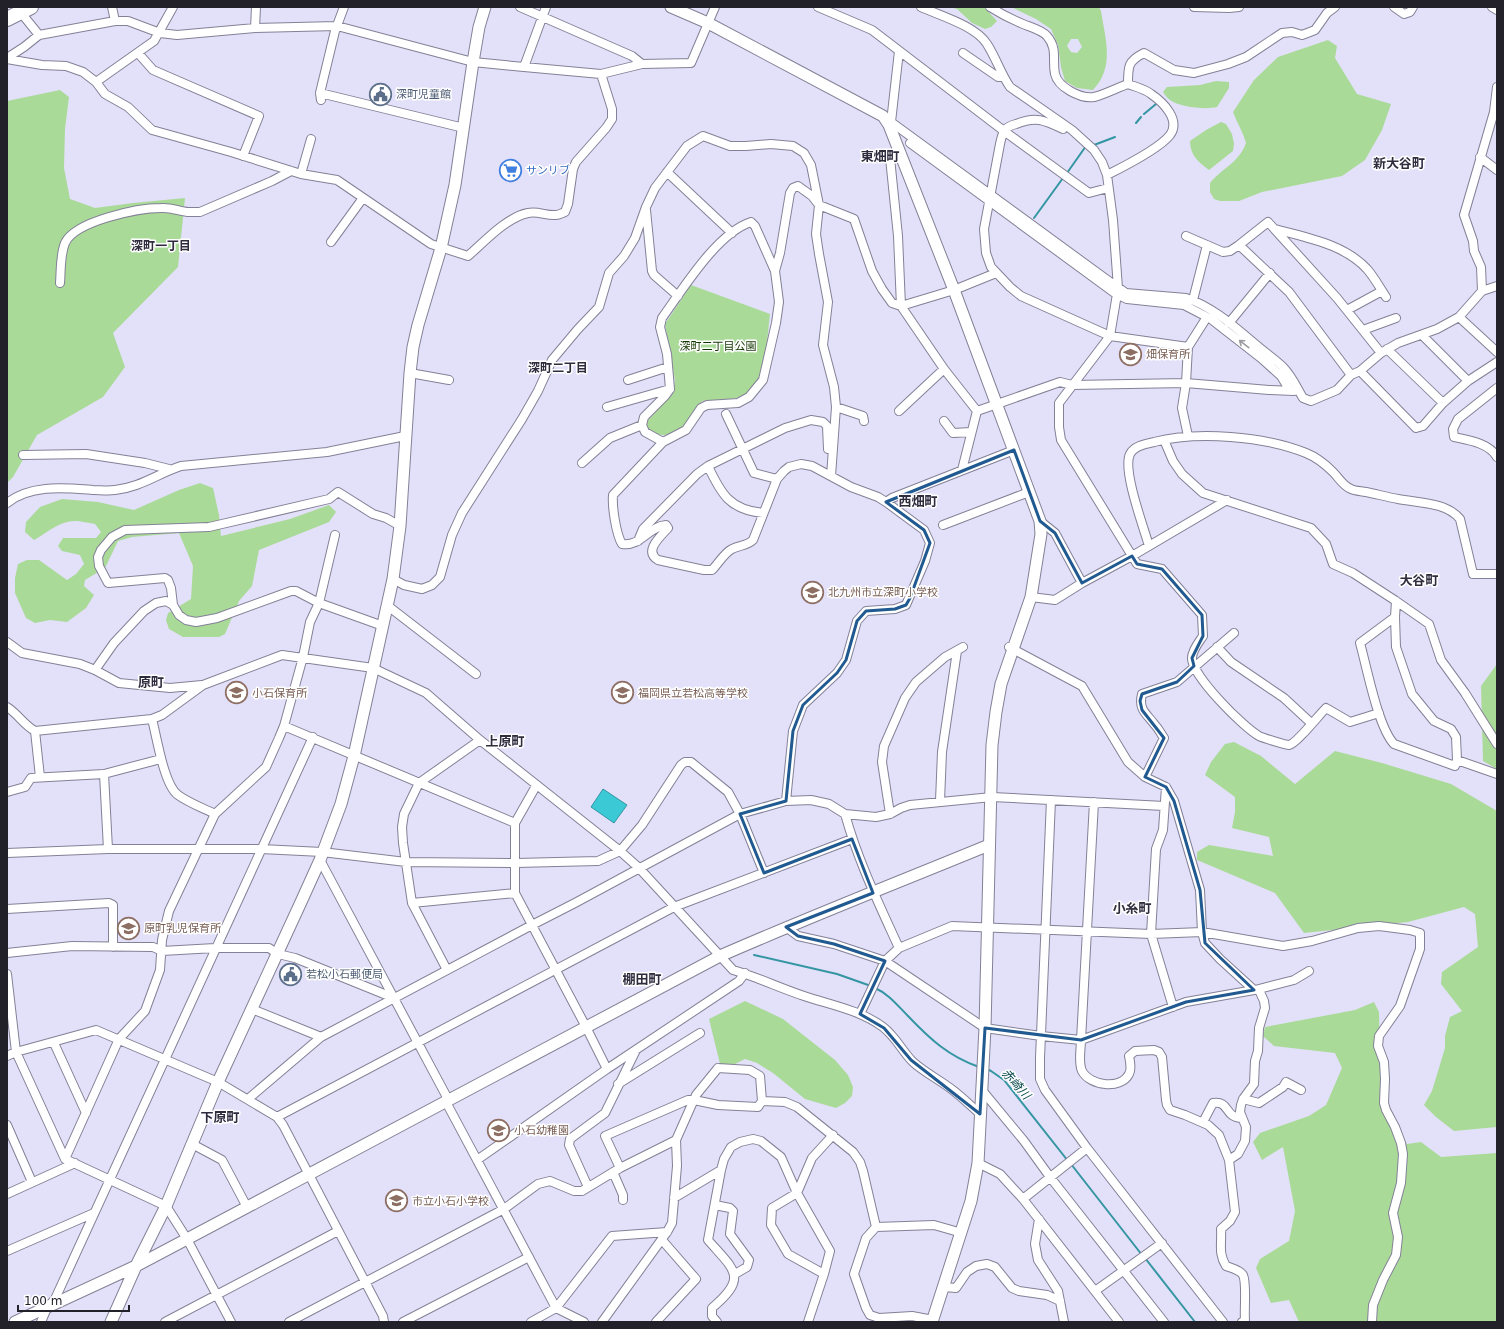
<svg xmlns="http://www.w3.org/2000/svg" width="1504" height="1329" viewBox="0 0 1504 1329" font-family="'DejaVu Sans','Noto Sans JP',sans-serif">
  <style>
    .green { fill: #aada98; fill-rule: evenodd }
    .water { fill: #3bc9d6; stroke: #3496a2 }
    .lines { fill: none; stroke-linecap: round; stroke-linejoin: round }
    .stream { stroke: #3496a2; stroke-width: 2 }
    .street-casing { stroke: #838196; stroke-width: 10 }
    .secondary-casing { stroke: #838196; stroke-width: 13 }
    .highway-casing { stroke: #838196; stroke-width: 16 }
    .street { stroke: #fff; stroke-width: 8 }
    .secondary { stroke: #fff; stroke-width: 11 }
    .highway { stroke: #fff; stroke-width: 14 }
    .oneway { stroke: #9c9b9f }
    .marked { fill: none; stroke: #205a91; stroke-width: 3; stroke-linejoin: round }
    .labels { text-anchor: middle; stroke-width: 3; stroke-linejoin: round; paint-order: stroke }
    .service-label { font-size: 11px; fill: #4e5e75; stroke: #fff; text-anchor: start }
    .shop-label { font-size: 11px; fill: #366cbe; stroke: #fff; text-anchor: start }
    .park-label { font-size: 11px; fill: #123500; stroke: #fff }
    .education-label { font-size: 11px; fill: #785e54; stroke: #fff; text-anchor: start }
    .neighbourhood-label { font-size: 12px; font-weight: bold; fill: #2f2c3e; stroke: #fff }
    .water-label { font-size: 12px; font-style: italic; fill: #07474c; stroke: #fff }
    .quarter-label { font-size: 13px; font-weight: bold; fill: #2f2c3e; stroke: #fff }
  </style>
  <rect width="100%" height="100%" fill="#e3e0f9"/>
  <path class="green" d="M949,7H984L997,21L991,27L985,29L972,23L957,9Z
    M1011,7H1099L1101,11C1104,32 1112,57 1102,77C1100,82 1096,86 1093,90L1077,88L1065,81L1061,67L1058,45L1051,29L1036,19ZM1071,39H1078L1082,47L1077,53L1071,52L1067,46Z
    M1328,40L1337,46L1335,58L1357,94L1391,104L1382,130L1365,160L1342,176L1262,192L1239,201H1220L1214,199L1210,192V183C1222,168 1239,163 1246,143C1243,132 1237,123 1233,112L1254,80L1278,57Z
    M1216,81L1229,82V88L1217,107C1206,110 1179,107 1170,100C1167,98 1165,95 1163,92L1167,87L1200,85Z
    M60,90L69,97L65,129L64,168L70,199L95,208L133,203L185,198L178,267L113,333L125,367L103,397L37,435L13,477L7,483V101Z
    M1221,122L1226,124L1232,134L1234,144L1233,151L1209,170C1198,162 1190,155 1190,141L1206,130Z
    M691,285L770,314C768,330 766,366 759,379C756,386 747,394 739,397C728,401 714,399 702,401C692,417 677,442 654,433C649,430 646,428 647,421L671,396L674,390L675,380L665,324Z
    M200,483L213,488L219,515L221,536L290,519L329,505L336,512L329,522L259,550L252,586L239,601L225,634L219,637H183L169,629L166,620L168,613L191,599L193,566L179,533L132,537L118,541L105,568L85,580L84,586L94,595L86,608L67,622L50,620L35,623L26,618L15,593V578L18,564L27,560H39L67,580L76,574L84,564L80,555L62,551L58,546L63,538H96L101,532L95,524C88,523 81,521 75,521C59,521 47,533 34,540L25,532L26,522L40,507L62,499L98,502L134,510L179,490Z
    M1497,664V769L1483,761L1481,686Z
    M1234,742L1261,756L1295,784L1335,751L1382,763L1451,784L1497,811V1127L1454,1131L1436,1117L1424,1105L1432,1091L1445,1048V1036L1450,1017L1462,1011L1441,984L1442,972L1478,947L1475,914L1464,907L1408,922L1304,933L1275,893L1197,860V852L1209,845L1273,856L1269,837L1232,828L1235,812V797L1205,775L1211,762L1225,744Z
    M745,1001L783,1019L835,1060L848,1075L853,1087L852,1096L845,1103L836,1108L805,1099L773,1073L757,1063L745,1059L731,1066L721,1068L709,1019Z
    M1374,1002L1379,1012L1381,1107L1407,1144L1421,1142L1441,1157L1497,1153V1322H1299L1289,1300L1271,1303L1256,1268L1260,1259L1289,1241L1295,1211L1283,1147L1262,1160L1253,1142L1260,1133L1309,1116L1326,1105L1342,1068L1335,1053L1274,1046L1263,1036L1265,1027L1355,1010Z"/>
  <path class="water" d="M603,789L627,805L614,823L591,807Z"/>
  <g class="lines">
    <path class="stream" d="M1144,114L1156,104
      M1136,123L1141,117
      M1094,145L1115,137
      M1067,173L1086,146
      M1034,218L1063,178
      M754,955L837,974L871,986
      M875,988C889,994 898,1006 908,1016C930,1039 948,1056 979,1067
      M987,1069L991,1071L1004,1080L1068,1161
      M1071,1164L1142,1255
      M1145,1258L1195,1322"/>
    <defs>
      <path id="street" d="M112,7L115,21
        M520,7L632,56L642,64
        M818,7L872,30L1004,131L1089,193L1108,188
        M921,7C941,16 976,26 987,44C996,58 1001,74 1010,87L1072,130L1094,150L1102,162L1107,175L1113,220L1118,288L1110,336L1059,403V427L1061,440L1137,564L1162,569L1202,615L1203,636C1199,642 1192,650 1192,658C1191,675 1244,728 1259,736C1263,738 1286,745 1289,745C1296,744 1319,715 1326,708L1350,722L1379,713
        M990,7C1001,14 1011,19 1023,24C1030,27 1042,30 1047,36C1058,49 1052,59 1055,74C1058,87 1080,99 1094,97C1103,95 1119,87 1128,84C1136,87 1145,89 1151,94C1163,102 1181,120 1170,135C1160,148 1123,167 1107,175
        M1194,7L1229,8L1239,7
        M1394,7L1404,14L1410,12L1413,7
        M1492,7L1497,10
        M18,9L39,35L115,21H128L160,33L177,35L255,28L337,26L473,62L524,67L601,74L642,64L691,63L715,7
        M255,28L256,7
        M138,53L153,70L259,116L243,156
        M963,53L998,77H1003
        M7,58L24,47L39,35
        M7,59L42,65L66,66L83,72L96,82L105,94L128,107L152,130L231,152L301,174L337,180L431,244L468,256C484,242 507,217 528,213C538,211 547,216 556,215C559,215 562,213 565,212L568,204L573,169L576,162L606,128L612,119V109L601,74
        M524,67L546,7
        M96,82L154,41L173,7
        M1128,84C1128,66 1128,61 1144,53L1174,70L1194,73L1228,64L1246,57L1282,33L1292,32L1302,35L1310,32L1315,30L1327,13L1335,7
        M320,93L464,128
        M321,100L320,93L335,31L344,7
        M891,122L1106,279L1126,293L1186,298C1214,307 1238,330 1260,348C1267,354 1276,360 1283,367C1292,376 1297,388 1303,398L1311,401L1337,390L1351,375L1360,371L1381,353L1398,343L1437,329L1459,317L1482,291L1497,286
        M889,125L891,122L899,51
        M1063,129C1044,120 1036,116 1016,124C1012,125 1008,126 1005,130C1002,133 1001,140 1000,144L984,229L986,253L991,267L1010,287L1021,296L1110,336L1188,347
        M910,143L1116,294L1127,299L1184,305L1211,319L1261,358L1281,376L1290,391
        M898,148L890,158L898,236L901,306L944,369L977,411
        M1480,157L1497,170
        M667,172L732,233
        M301,174L311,139
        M646,210L652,271L654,275L678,296
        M1275,229C1307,238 1344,244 1367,269C1374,277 1380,288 1386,297
        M1186,236L1223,252L1230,251L1239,245
        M331,242L363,198
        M775,271L780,253L790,193L793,188L798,186L812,196L819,205L854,219L872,271L882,289L892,303L901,306L954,290L996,273
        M60,283C61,271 60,255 65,243C75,221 138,208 161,208C170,207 179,211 188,212C192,212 196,212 200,212L272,181L291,171
        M1482,291L1481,267L1474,251L1473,241L1464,215L1494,112L1497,87
        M1193,300L1207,245
        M1347,310L1382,291
        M1459,317L1497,352
        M1229,323L1270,273
        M1363,330L1396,318
        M1422,335L1468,381
        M1387,349L1443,403
        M1360,371L1416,428L1423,426L1443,403L1468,381L1497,362
        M410,373L449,380
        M1351,375L1289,292L1239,245L1268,222L1337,298L1381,353
        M628,380L668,367
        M1497,388L1458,419L1453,429L1454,437C1468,440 1489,443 1497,457
        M607,407L670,389
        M836,407L863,416L864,421
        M899,411L944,369
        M977,411L1060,382L1072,385L1186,383L1269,390L1294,391
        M726,414L754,473L777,479
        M944,421L953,433L971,432
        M1188,436L1182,408L1186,383L1188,347L1207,317
        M1164,440L1173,461L1182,474L1203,493L1311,528L1326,544L1333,564L1353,573L1396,601L1429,624L1441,660L1465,693L1497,744
        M663,442L645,432L642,425L644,417L665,396L670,389L667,354L660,327L662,318C683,289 717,233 751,222L755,226L775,271L779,302L776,323L763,380L749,397L738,403L707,405L701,408L686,430L663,442L613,495C612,507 616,534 622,544C641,547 649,526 666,525L668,528C661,536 643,551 658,560L704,570H712C719,563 724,553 732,549C739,545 747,546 753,540L777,479L784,471L789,467L801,464L812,466L851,487L878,497L886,502L924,530L930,543L925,561L906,605L895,609L866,611L857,621L846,660L837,673L803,705L793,731L786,801
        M23,455L86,454L145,463L169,469
        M582,463L610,438L642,425
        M708,466C721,494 730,510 763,513
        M962,470L977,411
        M886,502L892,498L1014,450
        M7,503C31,484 65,488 93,490C100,490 108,491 115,490C141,487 157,474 181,466L327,452L405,436
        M1040,521L1055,533L1082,583
        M943,525L1029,492
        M638,541L643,529L697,474L708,466L785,428L811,420L823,422L827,426L828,449
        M1149,546C1144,528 1122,470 1130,454C1134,446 1145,444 1154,442C1197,431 1264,436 1306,453C1316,457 1326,465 1333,472C1339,478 1343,486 1351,489C1355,491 1361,491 1366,492C1376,494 1387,497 1398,499C1419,503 1446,502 1460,519L1473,574H1497
        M393,579L404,585L422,589L432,585L440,577L452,535L462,513L522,419L538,391L552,360L578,329L599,307L609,273L624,256L635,238L646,207L655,188L687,146L703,136L730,146H746L771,144L793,146L804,153L811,165L819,205L816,234L819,254L828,302L823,345L834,387L836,407L831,476
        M1031,597L1055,600L1082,583L1132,556L1227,500
        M388,606L476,674
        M1395,617L1360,643C1367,668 1378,727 1394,744L1455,766L1457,760L1456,737L1451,729L1434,721L1412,694L1396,647L1395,617L1396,601
        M383,626L319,603L296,591H291L217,618L196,622L186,620L179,615L173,605L171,588L168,580L165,578L108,583L99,566L98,557L101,550L112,537L125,530L209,527L329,499L338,492L373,514L386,518L400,526
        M7,642L22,653L80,664L95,670L119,683L170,688L202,685
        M1217,647L1231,662L1284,698L1311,723
        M95,670L114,643L144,611L156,603L166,601L173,605
        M7,707C18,714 24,725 35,731L152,719L162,715L203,685L282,655L373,668L426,693L480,740L620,851L639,868L733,970C757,977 780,988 804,996C831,1005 860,1010 883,1027C896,1037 902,1051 913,1062C924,1072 938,1079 950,1088C961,1096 970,1105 980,1114
        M152,719C157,738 164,785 178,795C189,803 203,808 215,814
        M284,726L515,823
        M35,731L40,777
        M1457,760L1497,774
        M104,774L108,849
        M1145,777L1164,738C1161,734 1159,729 1155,725C1147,714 1138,710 1142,694L1177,682L1234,633
        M536,786L515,823V893L586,1027L607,1069
        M1166,787L1163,830L1156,849L1151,934L1173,1007
        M7,792L25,787L31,778L104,774L161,759
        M1051,800L1040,1058V1079L1045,1090L1087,1148L1223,1322
        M940,801L942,752L957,651
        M1094,802L1081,1040C1081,1049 1078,1062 1082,1071C1090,1086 1121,1090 1129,1074C1132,1069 1130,1061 1129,1056L1135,1051L1154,1050L1159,1052L1162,1057L1166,1100L1167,1105L1170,1110L1185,1115L1208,1125L1219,1135L1229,1160L1235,1212L1230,1221L1221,1229C1222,1244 1218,1253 1226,1266C1231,1268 1240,1270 1243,1275C1247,1283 1244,1309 1245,1320L1242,1322
        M845,814C858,861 879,904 899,948
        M890,814L882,762L884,746L905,698L916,682L945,657L963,647
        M7,853L108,849H261L322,852L406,862L516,863L598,861L620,851L642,825L681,765L685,762H691L728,792L740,814L764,873
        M320,860L449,1101
        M412,903L515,893
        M7,909L109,903L113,905V947
        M786,927L798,936L834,944L885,961L985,1028L1041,1036L1081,1040L1186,1002L1254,990L1220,959L1205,943L1202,932L1200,890L1174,801L1166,787L1145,777L1128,762L1082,686L1009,647
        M7,953L72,946L153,947L162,951L215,948H269L278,954L295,958L394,998
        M447,970L412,903L403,843L402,827L404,814L419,783L480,740
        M7,974L16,1052L65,1159L166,1206L187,1239L231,1322
        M1255,990L1294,980L1309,971
        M252,1009L321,1037
        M860,1014L885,961L899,948L952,926L1151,934L1202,932L1283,946L1312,941L1358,928L1379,926L1410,930L1420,933V949L1400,1006L1379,1036L1378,1046L1384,1062L1385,1079L1384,1103L1386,1110L1395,1127L1401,1143L1403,1154L1401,1183L1393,1213L1398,1237L1396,1255L1383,1280L1373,1305L1372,1322
        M54,1043L86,1113
        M7,1056L16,1052L96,1030L218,1082L277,1117L283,1125L383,1316L384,1322
        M718,1068L750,1070L760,1076L762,1101L785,1102L797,1107L853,1152L860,1162L863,1171L876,1227L934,1225L962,1233
        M618,1084L700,1033
        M981,1089L1024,1141L1050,1177L1164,1322
        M248,1099L321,1037L532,925L575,903L740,814L786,801L811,800L829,804L845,814L876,817L890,814L901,808L910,805L992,797L1164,806
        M1243,1099L1259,1103L1283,1087L1286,1082L1301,1090
        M446,1102L556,1308L584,1322
        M277,1117L674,907L852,839
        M1203,1122L1213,1103C1230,1100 1224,1118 1242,1118
        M7,1125L32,1182
        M192,1144L222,1160L247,1207
        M65,1159L119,1039L145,1011L160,970L162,940L169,911L215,814L266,767L279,738L284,726L303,657L310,622L319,603L335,535
        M477,1160L607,1069L739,981L745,973
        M1229,1160L1238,1154L1245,1141L1246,1127L1240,1112L1241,1105L1243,1099L1254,1084L1255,1061L1258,1051L1259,1028L1265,1008L1264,1001L1259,990
        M978,1163L1000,1174L1023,1199L1119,1322
        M620,1168L605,1136L688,1100H694L718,1105L758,1107L762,1101
        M613,1172L623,1195V1200
        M588,1187L569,1145L570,1139L605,1113L636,1050
        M7,1194L75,1163
        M674,1198L721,1170
        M1023,1199L1087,1148
        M715,1205L730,1208L733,1211L730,1234L749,1260L747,1267L735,1274
        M1039,1219L1035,1244L1038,1260L1058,1291L1064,1322
        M876,1227L866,1238L854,1274L866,1308L870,1315L879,1318L912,1316L933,1320
        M7,1251L94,1213
        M824,1274L788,1254L771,1225L772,1208L797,1193L812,1158L833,1135
        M944,1287L956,1288L967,1272L976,1266L987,1264L995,1267L1012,1288L1019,1291L1047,1295L1060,1301
        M1095,1291L1162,1243
        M41,1322L47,1308L55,1299L313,737
        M165,1322L338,1231
        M289,1322L504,1209L538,1184L550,1181L574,1191H582L620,1168L676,1140
        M403,1322L529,1257
        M531,1322L556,1308L612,1236L667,1232
        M602,1322L667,1232L672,1223L677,1166L676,1140L696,1095L718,1068
        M656,1322L696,1279L662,1240
        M717,1322L712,1316V1308C749,1277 734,1270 708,1240L721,1170L724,1159L731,1147L740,1142L753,1139L761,1141L781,1157L797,1193L830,1251L824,1274L808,1322"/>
      <path id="secondary" d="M671,7L708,23L883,116L889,125L954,290L1040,521L1041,534L1031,597L1001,684L996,712L992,745L985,1028L978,1163L971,1201L932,1322
        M15,1322L136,1266L187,1239L720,956C809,917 899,882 989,845
        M111,1322L136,1266L166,1206L218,1082L301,902L320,860L341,804L354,756L393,579L400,526L410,373L413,347L418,325L441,248L455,185L473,62L479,27L485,7"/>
      <path id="highway" d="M7,19L31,7"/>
    </defs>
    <use href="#street" class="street-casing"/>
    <use href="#secondary" class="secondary-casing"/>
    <use href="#highway" class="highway-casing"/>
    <use href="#street" class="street"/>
    <use href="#secondary" class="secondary"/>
    <use href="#highway" class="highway"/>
  </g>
  <defs><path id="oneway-shaft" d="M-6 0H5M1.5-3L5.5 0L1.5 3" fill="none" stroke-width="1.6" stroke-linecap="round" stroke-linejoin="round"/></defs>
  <use class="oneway" href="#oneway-shaft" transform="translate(1244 344) rotate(-142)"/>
  <path class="marked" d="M1014,450L1040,521L1055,533L1082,583L1132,556L1137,564L1162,569L1202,615L1203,636L1192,658L1194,666L1177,682L1142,694L1140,701L1142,710L1164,738L1145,777L1166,787L1174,801L1200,890L1205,943L1254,990L1186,1002L1081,1040L985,1028L980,1114L911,1060L884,1028L860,1014L885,961L834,944L798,936L786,927L873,893L852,839L764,873L740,814L786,801L793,731L803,705L837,673L846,660L857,621L866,611L895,609L906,605L910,598L930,543L924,530L886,502Z"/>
  <defs>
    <symbol id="civic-ring" viewBox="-11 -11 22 22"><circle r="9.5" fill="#fff" stroke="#5c6f8a" stroke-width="1.5"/><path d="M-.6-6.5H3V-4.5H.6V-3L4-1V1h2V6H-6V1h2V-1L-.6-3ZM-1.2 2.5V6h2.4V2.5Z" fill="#5c6f8a"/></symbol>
    <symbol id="supermarket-ring" viewBox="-11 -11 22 22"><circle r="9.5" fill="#fff" stroke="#3f7fe0" stroke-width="1.5"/><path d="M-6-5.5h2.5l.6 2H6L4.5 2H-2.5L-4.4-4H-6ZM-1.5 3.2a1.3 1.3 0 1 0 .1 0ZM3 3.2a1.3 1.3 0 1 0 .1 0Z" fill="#3f7fe0"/></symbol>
    <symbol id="school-ring" viewBox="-11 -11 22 22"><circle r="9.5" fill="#fff" stroke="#8d6e63" stroke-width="1.5"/><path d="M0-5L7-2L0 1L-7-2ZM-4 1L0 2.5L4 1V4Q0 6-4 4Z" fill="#8d6e63"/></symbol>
  </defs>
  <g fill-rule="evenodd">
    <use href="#civic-ring" x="368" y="82" width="25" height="25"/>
    <use href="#supermarket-ring" x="498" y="158" width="25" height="25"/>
    <use href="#school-ring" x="1118" y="342" width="25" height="25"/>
    <use href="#school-ring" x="800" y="580" width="25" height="25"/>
    <use href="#school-ring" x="224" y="680" width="25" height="25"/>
    <use href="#school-ring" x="610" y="680" width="25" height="25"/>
    <use href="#school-ring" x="116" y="916" width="25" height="25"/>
    <use href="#civic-ring" x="278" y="962" width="25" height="25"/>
    <use href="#school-ring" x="486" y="1118" width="25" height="25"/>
    <use href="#school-ring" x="384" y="1188" width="25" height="25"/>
  </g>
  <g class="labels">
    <g class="service-label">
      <text x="396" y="98">深町児童館</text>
      <text x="306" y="978">若松小石郵便局</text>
    </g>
    <g class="shop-label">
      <text x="526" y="174">サンリブ</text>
    </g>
    <g class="park-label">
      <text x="718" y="350">深町二丁目公園</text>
    </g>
    <g class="education-label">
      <text x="1146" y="358">畑保育所</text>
      <text x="828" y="596">北九州市立深町小学校</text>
      <text x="252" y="697">小石保育所</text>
      <text x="638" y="697">福岡県立若松高等学校</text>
      <text x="144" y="932">原町乳児保育所</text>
      <text x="514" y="1134">小石幼稚園</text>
      <text x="412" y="1205">市立小石小学校</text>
    </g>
    <g class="neighbourhood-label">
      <text x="161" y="250">深町一丁目</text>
      <text x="558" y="372">深町二丁目</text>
    </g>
    <g class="water-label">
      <text transform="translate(1016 1084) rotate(48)" y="4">赤崎川</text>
    </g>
    <g class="quarter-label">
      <text x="880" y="161">東畑町</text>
      <text x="1399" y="168">新大谷町</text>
      <text x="918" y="506">西畑町</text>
      <text x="1419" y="585">大谷町</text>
      <text x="151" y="687">原町</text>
      <text x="505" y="746">上原町</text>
      <text x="1132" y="913">小糸町</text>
      <text x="642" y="984">棚田町</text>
      <text x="220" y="1122">下原町</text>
    </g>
  </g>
  <rect width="1504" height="1329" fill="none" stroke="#222029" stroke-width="16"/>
  <path d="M18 1305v6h111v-6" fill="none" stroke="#222029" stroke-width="2"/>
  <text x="24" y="1305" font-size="12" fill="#222029" stroke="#ffffff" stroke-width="3" paint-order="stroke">100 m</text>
</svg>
